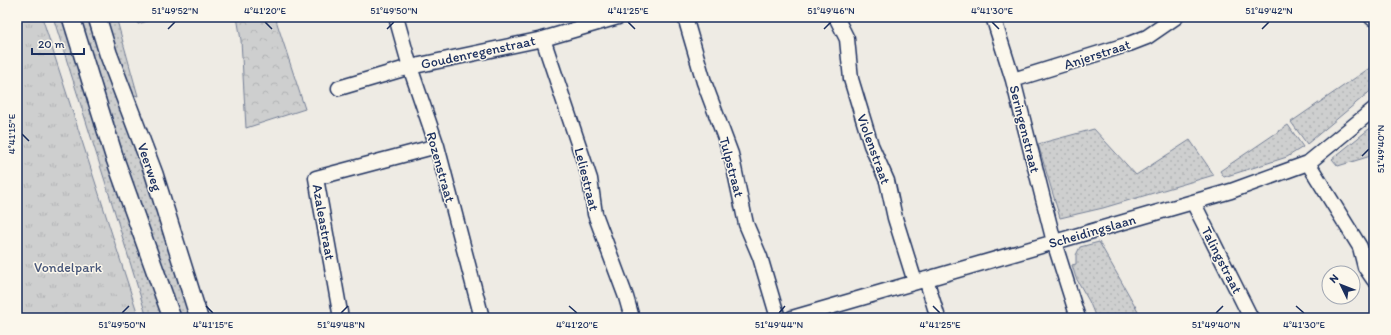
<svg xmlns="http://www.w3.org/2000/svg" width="1391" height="335" viewBox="0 0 1391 335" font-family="Itim,sans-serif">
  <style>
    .grass { fill: url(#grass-dots); stroke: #747f96 }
    .forest { fill: url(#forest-crowns); stroke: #747f96 }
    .park { fill: url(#park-tufts); stroke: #747f96 }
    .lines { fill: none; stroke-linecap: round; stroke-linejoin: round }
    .minor-casing { stroke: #1b2f5e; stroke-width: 17 }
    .tertiary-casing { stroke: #1b2f5e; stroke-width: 20 }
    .minor { stroke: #fbf7ec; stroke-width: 14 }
    .tertiary { stroke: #fbf7ec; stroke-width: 17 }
    .ticks { fill: none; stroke: #1b2f5e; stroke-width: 1.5 }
    .labels { text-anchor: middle; stroke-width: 3; stroke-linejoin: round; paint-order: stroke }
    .street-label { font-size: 14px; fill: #1b2f5e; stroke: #fbf7ec }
    .park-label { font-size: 14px; fill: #48577a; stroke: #fbf7ec }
    .neatline { fill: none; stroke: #1b2f5e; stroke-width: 1.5 }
    .ticks-label { font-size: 10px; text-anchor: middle; fill: #1b2f5e }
  </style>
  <defs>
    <pattern id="grass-dots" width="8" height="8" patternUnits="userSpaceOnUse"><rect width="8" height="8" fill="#cecfcf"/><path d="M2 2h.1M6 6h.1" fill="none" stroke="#b0b2b4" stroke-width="1.8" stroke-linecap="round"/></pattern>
    <pattern id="forest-crowns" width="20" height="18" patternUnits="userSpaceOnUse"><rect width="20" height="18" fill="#cecfcf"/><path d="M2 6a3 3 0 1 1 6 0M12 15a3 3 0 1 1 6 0" fill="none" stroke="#b0b2b4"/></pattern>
    <pattern id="park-tufts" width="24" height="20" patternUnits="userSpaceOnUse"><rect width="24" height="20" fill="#cecfcf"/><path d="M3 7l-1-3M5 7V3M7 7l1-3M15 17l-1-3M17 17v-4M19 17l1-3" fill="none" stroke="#b0b2b4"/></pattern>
  </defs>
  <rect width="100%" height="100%" fill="#eeebe4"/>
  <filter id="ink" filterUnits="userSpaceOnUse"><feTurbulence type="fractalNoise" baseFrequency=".025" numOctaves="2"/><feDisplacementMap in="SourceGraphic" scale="8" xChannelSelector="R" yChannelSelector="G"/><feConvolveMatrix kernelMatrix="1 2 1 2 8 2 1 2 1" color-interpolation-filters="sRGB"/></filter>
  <g filter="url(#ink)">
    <path class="grass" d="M53,17H66L168,318H147L116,216Z
      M76,17H92L151,182L194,318H177L124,173Z
      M101,17H116L138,96L128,93Z
      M1374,65V88L1307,144L1291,122Z
      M1288,125L1303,147L1287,157L1224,177L1220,171Z
      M1374,125V155L1338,166L1332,159Z
      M1094,129L1136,175L1190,140L1214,175L1103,208L1060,218L1038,144Z
      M1099,242L1142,318H1096L1089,301L1076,278L1072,265L1076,264V255L1080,247Z"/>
    <path class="forest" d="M136,17H160L138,24Z
      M237,17H275L305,109L246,128L241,40Z"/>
    <path class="park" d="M17,17H42L139,318H17Z"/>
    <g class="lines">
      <defs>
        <path id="minor" d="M396,17L410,67L437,146L482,318
          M685,17L704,82L731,154L746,224L760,257L778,318
          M836,17L847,39L851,79L871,145L887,181L895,218L915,282
          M993,17L1013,80L1054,242L1078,318
          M543,39L590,179L595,214L626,297L632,318
          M1013,80L1129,44L1147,37L1176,17
          M339,88L410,67L543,39L618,17
          M1308,163L1360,247L1365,267L1374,280
          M1193,202L1251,318
          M926,279L938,318
          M341,318L316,178L437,146
          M792,318L1231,191L1308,163L1374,109"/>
        <path id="tertiary" d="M71,17L115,159L172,318
          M97,17L108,53L154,174L199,318
          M1373,17H1374"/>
      </defs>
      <use href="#minor" class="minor-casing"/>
      <use href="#tertiary" class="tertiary-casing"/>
      <use href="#minor" class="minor"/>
      <use href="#tertiary" class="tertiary"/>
    </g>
  </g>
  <path class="ticks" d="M265,22L272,29M628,22L635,29M992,22L999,29M168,29L175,22M387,29L394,22M824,29L831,22M1262,29L1269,22M22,134L29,141M1362,156L1369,149M206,306L213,313M569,306L577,313M933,306L940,313M1296,306L1304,313M122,313L129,306M341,313L348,306M779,313L785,306M1216,313L1223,306"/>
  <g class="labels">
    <g class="street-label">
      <text transform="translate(478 52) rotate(-12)" y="5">Goudenregenstraat</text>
      <text transform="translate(1097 54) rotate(-18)" y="5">Anjerstraat</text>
      <text transform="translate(1025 129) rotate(76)" y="5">Seringenstraat</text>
      <text transform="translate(874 149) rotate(70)" y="5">Violenstraat</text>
      <text transform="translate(150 167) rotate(71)" y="5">Veerweg</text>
      <text transform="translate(441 167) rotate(74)" y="5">Rozenstraat</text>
      <text transform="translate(732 167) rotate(75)" y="5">Tulpstraat</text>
      <text transform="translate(587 179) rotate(76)" y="5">Leliestraat</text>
      <text transform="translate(324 222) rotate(80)" y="5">Azaleastraat</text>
      <text transform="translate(1092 231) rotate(-16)" y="5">Scheidingslaan</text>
      <text transform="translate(1222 260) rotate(63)" y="5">Talingstraat</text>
    </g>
    <g class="park-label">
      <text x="68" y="272">Vondelpark</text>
    </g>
  </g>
  <rect width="1391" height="335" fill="none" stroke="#fbf7ec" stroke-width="44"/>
  <g transform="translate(1341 285) rotate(313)"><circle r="19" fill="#fbf7ec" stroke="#a1a7b3"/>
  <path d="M0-3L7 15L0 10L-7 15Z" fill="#1b2f5e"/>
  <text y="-6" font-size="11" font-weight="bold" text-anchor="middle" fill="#1b2f5e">N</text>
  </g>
  <path d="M32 48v6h52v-6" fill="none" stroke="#1b2f5e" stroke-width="2"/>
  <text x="38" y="48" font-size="12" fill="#1b2f5e" stroke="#fbf7ec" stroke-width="3" paint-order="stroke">20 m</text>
  <rect x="22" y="22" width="1347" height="291" class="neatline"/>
  <g class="ticks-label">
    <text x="175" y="14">51°49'52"N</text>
    <text x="265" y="14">4°41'20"E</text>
    <text x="394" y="14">51°49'50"N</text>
    <text x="628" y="14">4°41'25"E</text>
    <text x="831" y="14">51°49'46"N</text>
    <text x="992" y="14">4°41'30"E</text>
    <text x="1269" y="14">51°49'42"N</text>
    <text transform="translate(11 134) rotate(-90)" y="4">4°41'15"E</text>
    <text transform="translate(1380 149) rotate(-90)" y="4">51°49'40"N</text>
    <text x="122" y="328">51°49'50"N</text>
    <text x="213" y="328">4°41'15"E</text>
    <text x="341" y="328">51°49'48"N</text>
    <text x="577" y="328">4°41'20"E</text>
    <text x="779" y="328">51°49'44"N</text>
    <text x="940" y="328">4°41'25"E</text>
    <text x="1216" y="328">51°49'40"N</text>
    <text x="1304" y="328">4°41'30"E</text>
  </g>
</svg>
